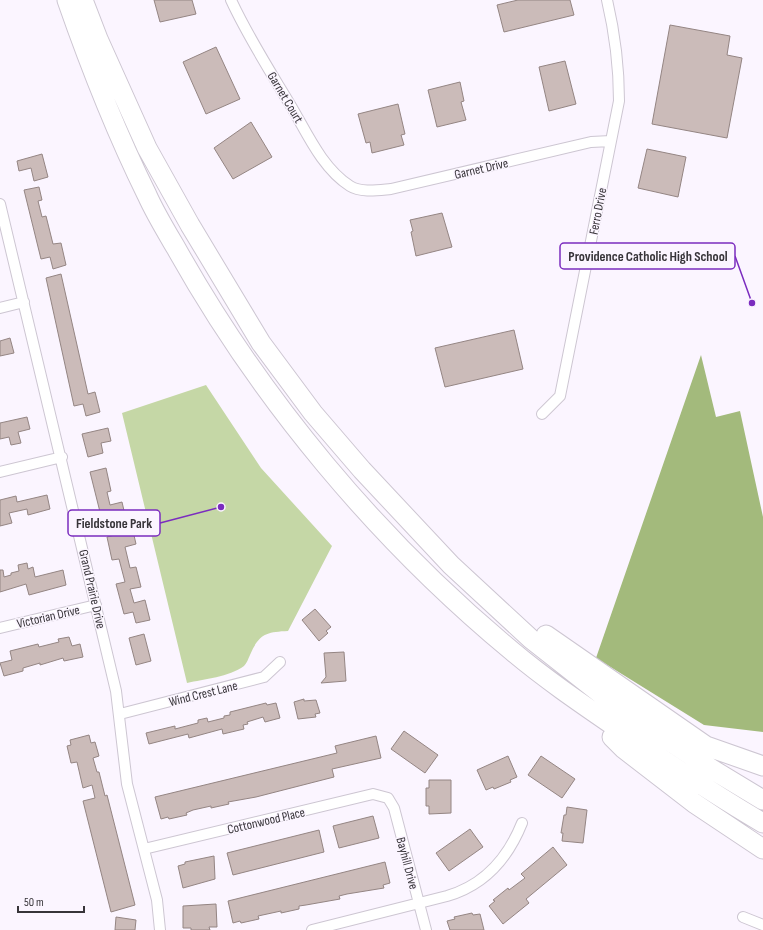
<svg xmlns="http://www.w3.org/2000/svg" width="763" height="930" viewBox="0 0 763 930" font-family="'Sofia Sans Condensed',sans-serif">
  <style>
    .green { fill: #c5d7a6 }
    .forest { fill: #a3ba7c }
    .building { fill: #cbbbb9; stroke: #948583 }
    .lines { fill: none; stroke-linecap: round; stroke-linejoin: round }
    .street-casing { stroke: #cdc6d2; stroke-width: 12 }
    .highway-casing { stroke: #cdc6d2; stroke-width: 21 }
    .street { stroke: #fff; stroke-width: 10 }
    .highway { stroke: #fff; stroke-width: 19 }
    .labels { text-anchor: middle; stroke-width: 3; stroke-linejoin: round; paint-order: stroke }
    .street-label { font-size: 13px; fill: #373439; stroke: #fbf5ff }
    .leader { fill: none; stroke: #7b2cbf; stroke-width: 1.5 }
    .callout-dot { fill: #7b2cbf; stroke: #fbf5ff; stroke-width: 1.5 }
    .callout { fill: #fbf5ff; stroke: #7b2cbf; stroke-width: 1.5 }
    .callout-label { font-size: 14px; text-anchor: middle; font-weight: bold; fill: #373439 }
  </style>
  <rect width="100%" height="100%" fill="#fbf5ff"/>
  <path class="green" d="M206,385L261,468L332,546L288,631C266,632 259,634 250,655C248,659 247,663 244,666C229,677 204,679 187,683L122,413Z"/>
  <path class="forest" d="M701,355L716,417L740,411L763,517V732L704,725L596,658Z"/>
  <path class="building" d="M154,0H192L196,14L160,22Z
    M518,0H570L574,15L504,32L497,5Z
    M670,25L730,36L727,55L742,58L727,138L652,124Z
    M216,47L240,99L206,114L183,62Z
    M565,61L576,104L549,111L539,67Z
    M460,82L464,101L461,102L466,120L437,127L428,90Z
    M398,104L405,134L401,135L404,145L372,153L370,142L366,143L358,114Z
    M251,122L272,157L233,179L214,148Z
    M647,149L686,157L678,197L638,188Z
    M42,154L48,177L34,181L31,168L19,171L17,161Z
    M39,187L42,200L38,201L42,217L46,216L53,244L61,243L66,265L53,269L50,257L41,259L24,190Z
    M442,213L452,247L416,256L411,232L413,231L410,220Z
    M61,274L88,394L95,392L100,412L86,416L83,404L74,406L46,278Z
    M514,330L523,369L445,387L435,348Z
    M10,338L14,353L0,356V341Z
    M27,417L30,429L18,432L21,443L11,445L9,437L0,439V423Z
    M108,428L111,441L101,443L103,453L88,457L82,434Z
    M106,468L111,491L107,492L110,505L122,502L129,532L133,531L136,544L125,547L130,568L136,567L141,587L130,589L134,603L145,600L150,620L136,623L133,612L124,614L116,584L125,582L119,559L112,560L107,537L115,535L110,514L101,516L90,472Z
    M47,495L50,509L28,515L27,509L9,513L12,523L0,526V500L16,496L17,502Z
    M27,563L28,569L33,567L35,577L63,570L66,585L29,595L26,584L0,592V570H3L4,577L11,575V573L19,571L18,565Z
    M315,609L331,627L326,631L328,633L319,641L302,620Z
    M144,634L151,661L136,665L129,638Z
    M69,637L72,646L80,644L83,657L64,661L63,658L40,665V663L23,668V671L4,676L0,663L12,660L10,651L38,644L39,647L59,642L58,639Z
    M344,652L346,681L321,683L326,677L324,653Z
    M304,699V701L316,700L320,713L315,714L316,717L298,719L294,702Z
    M266,703L267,705L276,703L280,718L265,722L263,717L247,722L248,724L243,725L244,729L223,734L222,729L189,738L188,734L149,744L146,733L175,726V729L198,723V720L207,718L208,722L224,718V716L230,715V712Z
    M404,731L438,755L425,773L391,749Z
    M89,735L91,743L95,742L99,756L93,758L97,772H99L105,796L107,795L135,905L111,912L83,801L95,798L92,785L83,788L77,762L71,763L67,746L71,745L70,740Z
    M376,736L381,758L332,769L334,777L256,797L228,802L229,804L211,808V806L193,810L186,813L187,815L169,819L168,817L161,819L155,797L337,753L335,746Z
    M508,756L517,777L510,780L511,782L494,789L493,787L486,790L477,770Z
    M541,756L575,779L562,798L528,775Z
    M429,780H451V813L429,814V806H426V788H429Z
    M567,807L587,810L583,843L562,841L563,833H561L564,815H566Z
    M373,816L379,838L339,848L333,826Z
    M470,829L483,847L449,871L436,853Z
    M319,830L324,852L233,875L227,853Z
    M553,847L567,865L526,899L529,903L503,924L489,906L495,901L493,900L508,888L509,890L525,878L521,874Z
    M214,856L215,879L183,888L178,866L185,864V862Z
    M385,862L390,883L383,885L384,888L347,894L339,896L340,899L306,905L299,906V909L281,913V911L258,916L259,919L241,923L240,921L233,923L228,901Z
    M216,904L217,927H209L210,930H191V928H183V906Z
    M472,913L473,915L480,914L484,930H450L447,921L455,919L454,917Z
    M116,917L136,920L135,930H115Z"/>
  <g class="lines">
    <defs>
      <path id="street" d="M231,0C248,37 270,71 291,106C307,133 322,168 350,186C361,193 379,190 391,189L591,142L611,141
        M0,204L116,691L127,784L157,900L160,930
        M0,308L24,302
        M542,414L560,396L619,101C619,66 615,34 607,0
        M0,472L62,457
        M0,628L96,605
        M120,714L264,677L280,662
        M144,849L373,794L388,798L394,808L426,930
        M743,917L763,925
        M312,930L447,896C485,885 508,858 522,823"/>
      <path id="highway" d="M67,0C90,66 116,132 147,195C155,213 166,231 176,248C261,400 378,540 512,651C544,678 579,702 614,726C664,761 712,793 763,823
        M83,0L98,39L147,148L190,225L261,343L313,413L362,470L451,565L531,639L615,705L710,768L763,800
        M546,635L706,746L763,766
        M612,737L624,749L694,803L763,849"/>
    </defs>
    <use href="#street" class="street-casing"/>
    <use href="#highway" class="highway-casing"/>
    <use href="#street" class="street"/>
    <use href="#highway" class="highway"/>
  </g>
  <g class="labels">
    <g class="street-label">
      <text transform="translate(286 97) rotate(59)" y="5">Garnet Court</text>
      <text transform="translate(481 168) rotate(-13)" y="5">Garnet Drive</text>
      <text transform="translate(597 211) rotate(-79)" y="5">Ferro Drive</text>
      <text transform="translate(93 589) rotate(77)" y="5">Grand Prairie Drive</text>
      <text transform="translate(48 616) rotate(-13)" y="5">Victorian Drive</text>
      <text transform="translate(203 693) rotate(-14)" y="5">Wind Crest Lane</text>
      <text transform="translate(266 820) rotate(-13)" y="5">Cottonwood Place</text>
      <text transform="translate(408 863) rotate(75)" y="5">Bayhill Drive</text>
    </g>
  </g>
  <path class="leader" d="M752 303L735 256M221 507L160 523"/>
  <g class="callout-dot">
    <circle cx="752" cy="303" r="4"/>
    <circle cx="221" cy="507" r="4"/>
  </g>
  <g class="callout">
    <rect x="560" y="243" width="175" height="26" rx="4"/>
    <rect x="68" y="510" width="92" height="26" rx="4"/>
  </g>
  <g class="callout-label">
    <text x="648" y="261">Providence Catholic High School</text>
    <text x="114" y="528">Fieldstone Park</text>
  </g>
  <path d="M18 906v6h66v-6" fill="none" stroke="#373439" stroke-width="2"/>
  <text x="24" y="906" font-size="12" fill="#373439" stroke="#fbf5ff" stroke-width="3" paint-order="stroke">50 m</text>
</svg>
